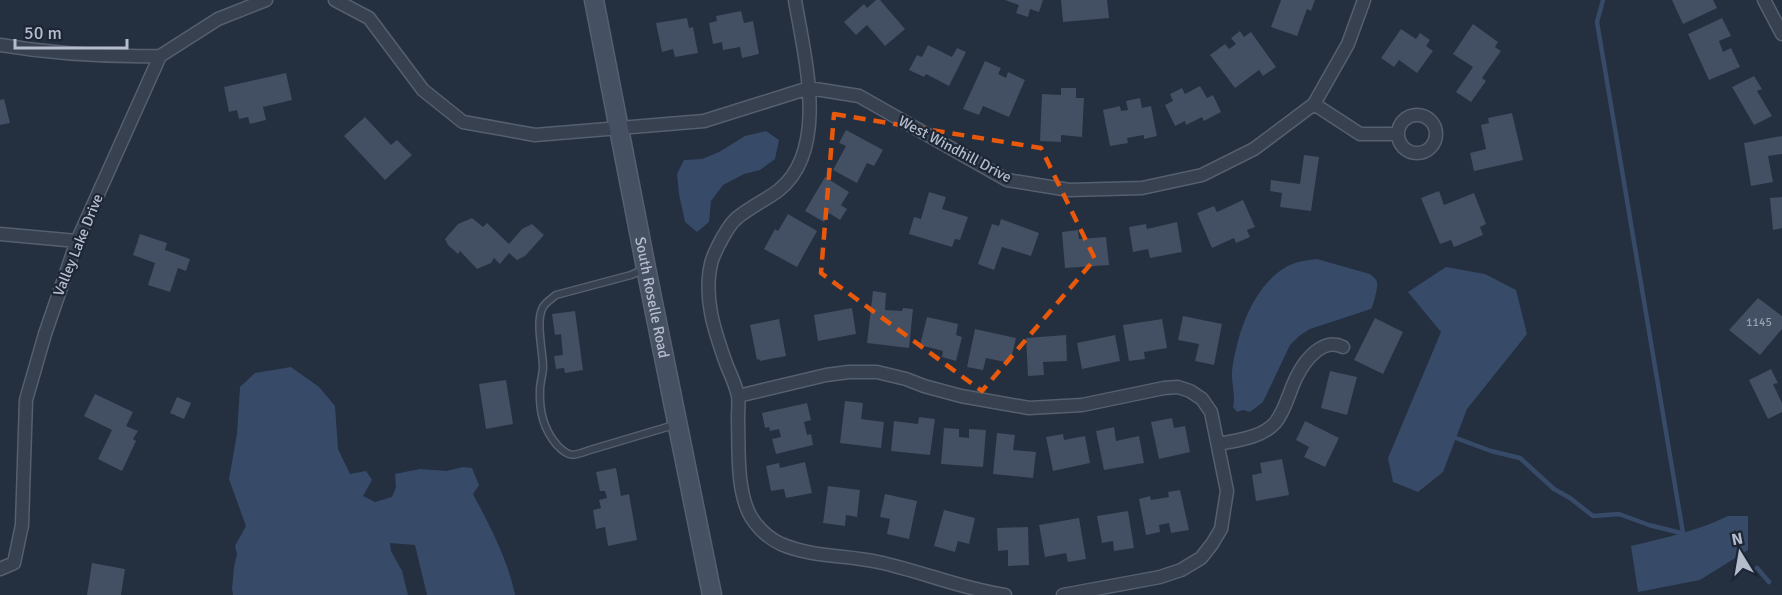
<svg xmlns="http://www.w3.org/2000/svg" width="1782" height="595" viewBox="0 0 1782 595" font-family="Signika,sans-serif">
  <style>
    .water { fill: #374a68 }
    .lines { fill: none; stroke-linecap: round; stroke-linejoin: round }
    .stream { stroke: #374a68; stroke-width: 4.5 }
    .building { fill: #434f62 }
    .lane-casing { stroke: #565f6e; stroke-width: 9 }
    .street-casing { stroke: #565f6e; stroke-width: 15 }
    .secondary-casing { stroke: #565f6e; stroke-width: 21 }
    .lane { stroke: #384150; stroke-width: 6 }
    .street { stroke: #384150; stroke-width: 12 }
    .secondary { stroke: #465063; stroke-width: 18 }
    .marked { fill: none; stroke: #e8590c; stroke-width: 4.5; stroke-dasharray: 12 8; stroke-linejoin: round }
    .labels { text-anchor: middle; stroke-width: 4.5; stroke-linejoin: round; paint-order: stroke }
    .number-label { font-size: 12px; fill: #98a1b1 }
    .street-label { font-size: 15px; fill: #b5bccb; stroke: #1d2635 }
  </style>
  <rect width="100%" height="100%" fill="#242f40"/>
  <path class="water" d="M766,131L779,140L775,159L760,170L744,174L723,185L711,201L709,222L697,232L685,222L679,194L677,174L684,160L702,159L719,152L745,136Z
    M1317,259L1370,274C1373,277 1376,278 1377,282C1378,287 1374,304 1371,309L1310,329L1299,336L1290,345L1263,402L1250,412L1243,410L1237,412L1233,407C1236,395 1231,383 1232,371C1237,334 1252,287 1286,267C1295,262 1306,260 1317,259Z
    M1446,267L1485,274L1516,290L1527,334L1467,409L1443,472L1418,492L1393,482L1388,458L1441,332L1408,292Z
    M291,367L319,387L335,406L338,449L350,474L366,471L372,480L363,496L375,502L392,497L396,487L395,474L420,469L447,471L463,467L472,468L479,485L473,494C490,526 508,560 515,595H427L415,545L390,543L391,551L402,571L408,595H233L232,589L234,567L237,554L235,546L246,526L229,479L237,434L240,387L255,373Z
    M1728,516H1748V550L1700,580L1638,592L1631,546C1664,538 1697,531 1728,516Z"/>
  <g class="lines">
    <path class="stream" d="M1603,0L1597,22L1683,533
      M1456,438L1491,451L1520,458L1554,489L1570,498L1593,516L1619,514L1649,525L1685,534
      M1757,568L1769,582"/>
  </g>
  <path class="building" d="M876,0H880L905,29L885,46L867,25L856,35L844,22L864,4L867,8Z
    M1005,0H1043L1039,12L1030,9L1028,17L1016,13L1019,5Z
    M1061,0H1107L1109,18L1063,22Z
    M1281,0H1315L1311,11L1307,9L1297,36L1271,27Z
    M1672,0H1713L1717,8L1683,24Z
    M741,11L744,23L753,21L759,54L742,58L740,47L723,50L722,42L713,44L709,23L717,21L716,16Z
    M687,18L689,28L693,27L698,53L675,57L673,49L662,52L656,23Z
    M1722,18L1731,36L1719,41L1723,52L1731,48L1740,67L1709,80L1688,34Z
    M1473,24L1498,42L1495,47L1501,51L1482,78L1486,81L1471,102L1456,92L1473,67L1453,54Z
    M1401,29L1416,39L1420,33L1430,40L1426,46L1433,51L1417,73L1399,60L1394,67L1381,58Z
    M1240,31L1244,37L1251,32L1276,67L1263,76L1259,70L1235,88L1210,55L1225,44L1229,49L1236,44L1231,38Z
    M928,45L952,57L957,48L966,52L949,86L926,74L924,77L909,70L917,55L922,57Z
    M985,61L1001,68L998,74L1006,78L1008,72L1025,80L1009,117L983,106L979,115L963,109Z
    M286,73L292,100L263,107L266,120L250,124L248,117L239,119L237,110L229,112L224,87Z
    M1754,76L1762,89L1757,91L1772,116L1754,125L1732,87Z
    M1200,86L1207,98L1213,95L1221,112L1204,121L1202,117L1186,125L1185,121L1175,126L1165,105L1173,101L1170,94L1182,88L1185,94Z
    M1061,88H1076V98H1084L1082,137L1061,135V142L1040,141L1042,94L1061,95Z
    M1140,98L1142,108L1151,106L1157,136L1144,139V135L1127,138L1128,143L1110,146L1103,110L1120,106L1121,111L1128,110L1126,101Z
    M4,99L10,123L0,125V100Z
    M1512,113L1523,160L1474,171L1470,153L1486,149L1481,125L1489,123L1488,118Z
    M365,117L391,145L397,140L412,155L385,180L344,136Z
    M846,130L883,150L874,166L867,163L857,183L833,170L846,146L839,143Z
    M1782,136V154L1768,156L1773,182L1751,186L1744,143Z
    M1304,155L1319,157L1311,211L1280,207L1282,193L1270,191L1271,180L1300,184Z
    M825,177L849,192L841,205L847,209L840,220L829,213L824,222L805,211Z
    M1439,191L1444,205L1474,193L1486,224L1480,227L1483,235L1454,247L1451,240L1440,244L1421,198Z
    M929,192L946,197L942,209L968,217L960,240L955,239L952,247L909,234L914,217L921,219Z
    M1782,197V228L1773,230L1770,198Z
    M1243,200L1255,227L1247,230L1250,237L1236,243L1234,238L1212,248L1197,213L1214,206L1217,212Z
    M788,214L817,231L797,267L764,249L775,229L778,231Z
    M472,218L483,227L487,223L509,244L522,229L532,224L544,235L525,256L517,260L509,253L500,264L494,258L491,263L477,269L460,251L458,254L448,245L445,239L458,224Z
    M1001,219L1039,233L1031,256L1002,247L994,270L978,264L992,224L999,226Z
    M1177,222L1182,252L1150,258L1148,249L1133,252L1129,227L1146,224L1147,229Z
    M1078,230L1079,239L1106,237L1109,265L1065,268L1062,232Z
    M140,234L167,243L165,250L190,259L186,271L178,268L170,292L148,285L155,263L133,255Z
    M873,291L886,293L885,310L902,311L903,308L913,309L909,348L867,343Z
    M1758,298L1782,316V329L1760,355L1729,330Z
    M852,308L856,334L818,341L814,315Z
    M575,311L583,370L565,373L564,368L556,369L554,356L563,355L561,334L555,335L552,314Z
    M1183,316L1222,324L1214,365L1195,361L1199,344L1178,340Z
    M927,317L958,324L956,335L962,337L956,361L942,357L943,351L920,345Z
    M1375,318L1403,332L1383,374L1354,360Z
    M779,319L786,356L760,361L759,359L757,360L750,325Z
    M1162,319L1167,348L1144,352L1145,359L1129,361L1123,325Z
    M975,329L1016,338L1010,363L986,358L983,370L967,367Z
    M1066,335L1067,361L1043,362L1044,375L1028,376L1026,338Z
    M1115,335L1120,361L1082,369L1077,343Z
    M1771,369L1778,383L1773,384L1782,403V412L1768,419L1749,380Z
    M1330,371L1357,377L1347,415L1321,408Z
    M506,380L513,424L486,429L479,384Z
    M95,394L133,412L126,426L138,431L133,439L136,441L122,471L98,459L112,430L84,416Z
    M177,397L191,403L184,419L170,413Z
    M845,401L863,403L861,419L884,422L881,448L840,443Z
    M807,403L811,420L804,422L807,435L811,434L813,445L776,454L772,439L781,437L779,429L770,431L769,427L765,428L762,413Z
    M919,417L935,419L930,455L891,451L894,421L918,424Z
    M1172,418L1174,428L1185,426L1190,452L1159,459L1151,422Z
    M1305,421L1339,438L1325,467L1304,457L1309,447L1296,440Z
    M1114,427L1116,441L1139,436L1144,463L1104,470L1096,431Z
    M944,428L959,429V437L969,438V429L986,430L983,467L941,464Z
    M997,433L1015,435L1013,450L1036,452L1033,478L993,474Z
    M1063,434L1064,440L1085,436L1090,463L1053,471L1046,437Z
    M1282,459L1289,495L1256,501L1252,475L1262,473L1260,463Z
    M805,462L812,493L786,498L784,489L771,491L766,466L779,463L780,468Z
    M616,468L621,496L629,494L637,540L608,546L605,527L596,529L593,510L601,508L599,500L607,498L605,491H600L596,472Z
    M828,486L860,490L857,517L846,515L845,526L823,523Z
    M1180,490L1189,530L1171,533L1169,523L1159,525L1160,532L1146,535L1139,499L1150,496L1151,500L1169,497L1168,492Z
    M885,494L917,501L909,539L887,534L890,519L880,517Z
    M944,510L975,518L969,544L958,541L955,552L934,546Z
    M1128,511L1134,548L1114,551L1113,541L1102,543L1097,516Z
    M1079,518L1086,559L1068,562L1066,553L1045,557L1039,525Z
    M1028,527L1029,565L1008,566V550L998,551L997,528Z
    M92,563L125,569L121,595H87Z"/>
  <g class="lines">
    <defs>
      <path id="lane" d="M645,269L631,275L556,295C551,299 546,302 543,307C535,321 543,351 543,367C543,374 540,382 540,390C539,411 543,429 557,445C569,458 574,456 590,450L674,425"/>
      <path id="street" d="M335,0L369,18L423,90L463,122L535,135L704,121L809,88L859,96L1007,180L1069,190L1142,188L1202,175L1254,149L1314,104L1348,44L1364,0
        M795,0C804,55 830,149 779,190C766,200 750,207 737,218C728,225 716,249 712,260C702,296 715,333 727,366C731,375 736,386 738,396C739,403 738,411 738,419C739,448 736,491 751,517C758,528 768,538 781,544C811,557 846,555 878,562C921,571 962,589 1005,595
        M1764,0L1782,34
        M0,45C53,54 106,57 160,56
        M1314,104L1360,134H1397
        M1398 134a19 19 0 1 1 38 0a19 19 0 1 1-38 0Z
        M0,234L77,241
        M738,396L826,375L849,372H877L906,379L924,386L961,396L1029,408L1082,405L1164,388L1178,387L1190,391L1202,399L1211,412L1227,491L1221,529L1212,544L1201,558L1181,570L1160,577L1063,595
        M1219,444C1238,440 1261,438 1275,423C1286,410 1289,391 1297,376C1305,360 1323,337 1343,347
        M0,569L14,563L22,525L26,400L45,334L77,241L160,56L218,19L266,0"/>
      <g id="secondary">
        <path id="s1" d="M594,0L646,268L712,595"/>
      </g>
    </defs>
    <use href="#lane" class="lane-casing"/>
    <use href="#street" class="street-casing"/>
    <use href="#secondary" class="secondary-casing"/>
    <use href="#lane" class="lane"/>
    <use href="#street" class="street"/>
    <use href="#secondary" class="secondary"/>
  </g>
  <path class="marked" d="M834,114L1041,148L1095,259L982,391L821,273Z"/>
  <g class="labels">
    <g class="number-label">
      <text x="1759" y="326">1145</text>
    </g>
    <g class="street-label">
      <text transform="translate(955 149) rotate(28)" y="5">West Windhill Drive</text>
      <text transform="translate(78 245) rotate(-68)" y="5">Valley Lake Drive</text>
      <text dy="5" stroke="none"><textPath href="#s1" startOffset="303">South Roselle Road</textPath></text>
    </g>
  </g>
  <g transform="translate(1740 553) rotate(349)" stroke="#1d2635" stroke-width="4.5" paint-order="stroke">
  <path d="M0-4.5L10 22L0 15L-10 22Z" fill="#b5bccb"/>
  <text y="-9" font-size="16" font-weight="bold" text-anchor="middle" fill="#b5bccb">N</text>
  </g>
  <path d="M15 39v9h112v-9" fill="none" stroke="#b5bccb" stroke-width="3"/>
  <text x="24" y="39" font-size="18" fill="#b5bccb" stroke="#1d2635" stroke-width="4.5" paint-order="stroke">50 m</text>
</svg>
